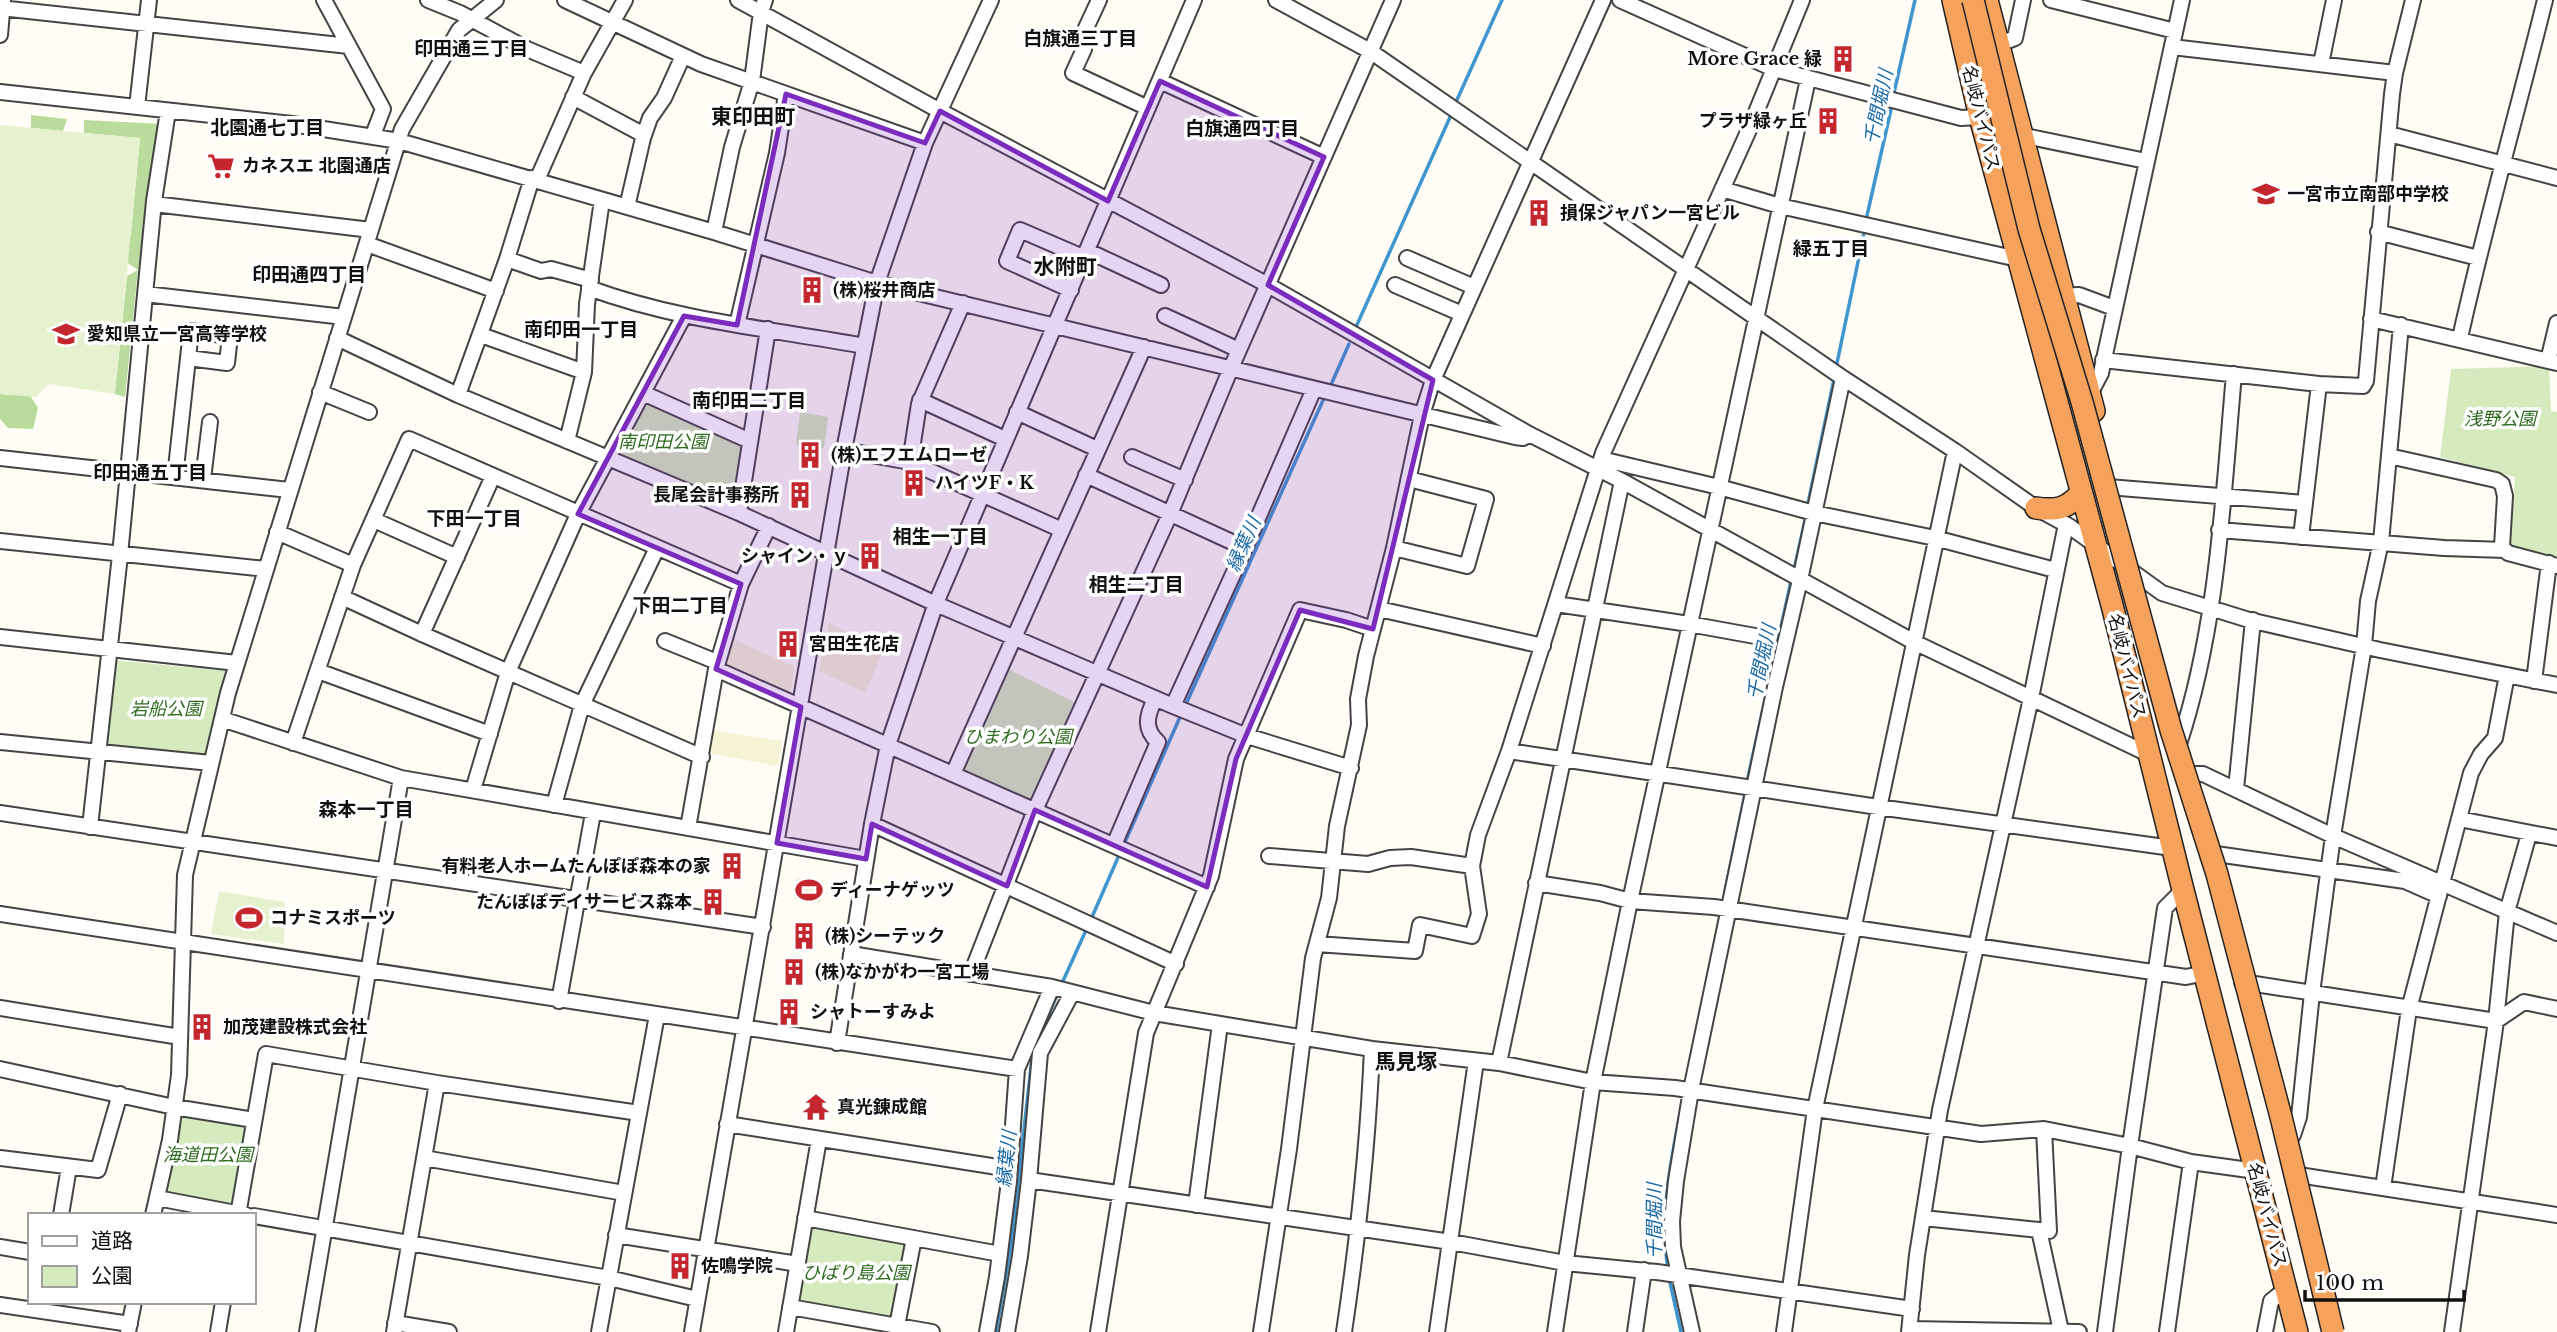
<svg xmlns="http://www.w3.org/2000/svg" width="2557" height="1332" viewBox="0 0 2557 1332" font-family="'Libre Baskerville','Noto Sans JP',serif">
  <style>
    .farmland { fill: #f6f3d4 }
    .green { fill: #d5ebbd }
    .forest { fill: #b9dc9c }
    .pitch { fill: #e6f2cf }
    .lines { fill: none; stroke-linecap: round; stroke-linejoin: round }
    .stream { stroke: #3f96cf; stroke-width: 3.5 }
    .minor-casing { stroke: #444; stroke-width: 18 }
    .highway-casing { stroke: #222; stroke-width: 24 }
    .minor { stroke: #fff; stroke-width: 14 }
    .highway { stroke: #f5a25d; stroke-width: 21 }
    .highway-bridge-casing { stroke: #222; stroke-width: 24; stroke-linecap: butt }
    .highway-bridge { stroke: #f5a25d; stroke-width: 21 }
    .marked { fill: #7b2cbf; fill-opacity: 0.2; stroke: #7b2cbf; stroke-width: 5; stroke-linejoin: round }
    .labels { text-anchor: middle; stroke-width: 7; stroke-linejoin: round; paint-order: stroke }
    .poi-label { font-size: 18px; font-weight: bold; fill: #111; stroke: #fff; text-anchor: start }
    .street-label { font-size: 18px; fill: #111; stroke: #fff }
    .park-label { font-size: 18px; font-style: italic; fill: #2f6b1f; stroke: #fff }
    .neighbourhood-label { font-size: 19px; font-weight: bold; fill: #111; stroke: #fff }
    .water-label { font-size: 19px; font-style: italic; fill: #1768a6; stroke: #fff }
    .quarter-label { font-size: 21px; font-weight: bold; fill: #111; stroke: #fff }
  </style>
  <rect width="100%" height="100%" fill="#fffdf5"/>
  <path class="farmland" d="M829,623L883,651L865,693L819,671Z
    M731,638L795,667L790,692L787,694L725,667L724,662Z
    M712,730L782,741L778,766L708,753Z"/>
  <path class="green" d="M2549,366L2551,411L2557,412V560L2510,546L2515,477L2440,457L2451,369Z
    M644,399L744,445L736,502L732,505L617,457Z
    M800,412L828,417L824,448L796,445Z
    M113,660L226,671L206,756L104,747Z
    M1006,668L1076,703L1032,802L961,772Z
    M179,1112L249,1124L237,1208L163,1193Z
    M811,1225L905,1242L891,1319L799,1303Z"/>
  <path class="forest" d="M31,115L67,119L63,131L31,128Z
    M84,120L162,124L164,126L138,270L125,397L115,394L106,381L117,374L127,276L138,270L128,263L120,250L131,234L140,138L84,133Z
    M21,388L31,397L38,408L33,429L8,428L0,419V394L11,395Z"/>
  <path class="pitch" d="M0,125L140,138L115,394L49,384L36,397L0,394Z
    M797,878L823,882L820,903L794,899Z
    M219,891L285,902L284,944L211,934Z"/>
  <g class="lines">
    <path class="stream" d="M1893,97L1915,0
      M1456,102L1502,0
      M1866,220L1892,105
      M1356,327L1451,115
      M1836,368L1865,228
      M1330,387L1349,344
      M1807,508L1834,379
      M1794,570L1806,516
      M1186,704L1325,396
      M1747,782L1791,581
      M1125,842L1180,717
      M1725,891L1746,789
      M1092,917L1120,853
      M1063,981L1087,928
      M1039,1036L1058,993
      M1668,1270C1660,1218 1669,1170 1679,1119
      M1669,1278L1681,1332
      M996,1332L1011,1246L1033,1049"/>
    <defs>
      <path id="minor" d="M324,0L383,109L373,135
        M428,0L460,13L527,49L584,73
        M565,0L701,64L925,143
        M738,0L940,111L1268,285L1529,434L1622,481L1914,642L2148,754
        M1099,0L1079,43L1084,49L1073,73L1148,108
        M1276,0L1370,51L1840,376L1955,451L2036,508L2069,526L2162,593L2249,620L2380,650L2557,685
        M1620,0L1774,69L1961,118L1980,117
        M1802,0L1748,132L1603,453L1509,751L1878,807L2172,848
        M2051,0L2175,31
        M0,8L349,46
        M0,35L3,1
        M1997,45L2015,38L2023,0
        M2172,47L2395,73
        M2321,64L2334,0
        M1160,81L1324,157
        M0,92L292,124L399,141L714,232L877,283L1515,437L1523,438L1529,434
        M573,97L644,135
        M137,107L149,0
        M2389,134L2557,178
        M2020,135L2146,161
        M537,180L584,73L625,0
        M1722,189L1780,206L2018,259
        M154,204L371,230
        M627,207L643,138L650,118L664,98L683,56
        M714,232L732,147L752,81L761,12L765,0
        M2378,232L2478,258
        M367,244L496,291
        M1088,251L1161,285
        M1407,258L1474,287
        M507,259L541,271L551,269L591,280
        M1395,285L1462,314
        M589,288C678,321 772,329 864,346
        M1071,290L1007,261L1020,230L1085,258
        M145,294L344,317
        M2063,296L2079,295L2114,308
        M1165,316L1239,350
        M2371,319L2557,363
        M737,325L777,153L786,94
        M481,335L584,372
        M337,338L458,395L739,513L936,604L1173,706L1245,548L1314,389
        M2460,338C2485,225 2517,113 2545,0
        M2103,360L2319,384L2363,386L2366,381L2392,94L2395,73L2413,0
        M2548,361L2557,323
        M320,392L369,412
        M643,393L750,441
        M2090,394L2101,373L2182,0
        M458,395L507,259L532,178
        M920,400L1005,439
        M1017,412L1097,449
        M567,441L584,372L587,304L602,200
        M844,450L910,462L1062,530
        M2389,456L2496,480L2502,484L2505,496L2502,547L2508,553L2557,566
        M1132,457L1185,480
        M0,458L289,490
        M1601,459L1719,487L1814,513L1935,538L2055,570
        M910,462L919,404L963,303
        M1086,475L1245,548
        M175,477L191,331L230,336L227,363L188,358
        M203,479L210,422
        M2108,487L2305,503
        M739,513L768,329
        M374,520L457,557
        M2219,530L2444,548L2505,550
        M277,532L353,565
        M2301,537L2319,384
        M0,541L266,569
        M1394,548L1467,566L1486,499L1409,479
        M342,597L422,634L702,757
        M1556,604L1689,624L1766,638
        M1379,609L1543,646
        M422,634L493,476
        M0,637L237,663
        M665,641L717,662
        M716,669L1207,887
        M318,671L490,734
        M2534,681L2549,563
        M1173,706L1247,736L1351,768
        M222,719L401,778L866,859
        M0,742L211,763
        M293,743L353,565L409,439L741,584
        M2179,744C2218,626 2223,497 2234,374
        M953,774L1144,347
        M2187,774H2203L2333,836L2557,933
        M2236,789L2253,620
        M473,790L508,672L578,514L684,316
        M554,805L582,705L657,548
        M0,813L763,927
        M2459,819L2557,838
        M872,824L1176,964
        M90,827L120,555L154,201L168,111
        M688,828L716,669L741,584L769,526
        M1114,845L1158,742C1143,729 1147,715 1155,699
        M2209,853L2405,881L2439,896
        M1269,856L1368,864L1390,858L1411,857L1472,866
        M1536,883L1600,893L1630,901L1714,907L2186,977L2205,973
        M0,914C339,963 677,1020 1017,1069
        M1317,944L1415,951L1420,925L1472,936L1479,914L1472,866L1478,835L1509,751
        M851,954L1052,987L1154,1013L1372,1049L1499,1063L1593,1082L1675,1088L1981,1134L2044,1129
        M971,974L1035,810L1170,514L1231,368L1393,0
        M2242,982L2496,1021L2524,1002L2557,1009
        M559,1001L593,813
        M0,1008L180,1037
        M837,1043L872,824L888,745L936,603L1194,0
        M1499,1063L1622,481
        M0,1069L174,1107L254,1120
        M727,1124L1010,1169
        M2286,1143L2293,1135L2299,1117L2312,993L2333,836L2364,646L2368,601L2381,542L2401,325
        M0,1158L98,1170L120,1094
        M424,1158L624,1193
        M2292,1174L2557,1215
        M1029,1180L1451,1242L1565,1263L1657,1272L1912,1309
        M2383,1188L2409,1009L2471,773L2481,754L2495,738L2507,675
        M157,1198L246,1215
        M1196,1205L1220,1024
        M61,1215L69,1167
        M153,1215L170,1140L179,1075L185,875L228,693L402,129L459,30L496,0
        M238,1215L266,1054L437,1083L639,1113
        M254,1216L609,1278L697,1299
        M805,1218L1000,1254
        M1923,1218L2049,1231L2044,1129L2130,1146L2191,1162L2256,1171
        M2039,1230L2061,1331
        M616,1235L798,1264
        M0,1247L30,1252
        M0,1305L130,1324
        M790,1307L932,1332
        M395,1323L449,1332
        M897,1326L914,1238
        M1910,1329L2079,1332
        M128,1332L134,1302
        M218,1332L223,1302
        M307,1332L401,778
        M394,1332L437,1083
        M599,1332L657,1015
        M692,1332L844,450L877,283L925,143L991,0
        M786,1332L819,1139
        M987,1332L997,1277L1009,1181L1017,1069L1052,987
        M1007,1332L1020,1256L1029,1180L1040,1053L1072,993
        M1098,1332L1146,1033L1211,876L1236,759L1300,610L1346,620L1373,629
        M1261,1332L1289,1149L1313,958L1329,898L1337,826L1359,725L1358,699L1366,656L1394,548L1422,415L1433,380L1603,0
        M1344,1332C1358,1238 1368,1144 1372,1049
        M1437,1332L1476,1061
        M1555,1332L1593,1082L1630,901L1808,79
        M1635,1332L1644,1270
        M1692,1332L1673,1247L1672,1221L1676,1181L1691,1090L1775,687L1800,580L1843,378
        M1784,1332L1815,1109L1955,451
        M1909,1332L1917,1255L1940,1110L2031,698L2066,524
        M2105,1332L2130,1146L2165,908L2183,890
        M2167,1332L2191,1162
        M2265,1332L2271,1301L2286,1289
        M2452,1332L2496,1021L2507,912L2529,834"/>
      <path id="highway" d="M1953,0L1980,117L2112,605L2183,890L2297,1332
        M1987,0L2094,411
        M2036,508C2056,511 2067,509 2081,493"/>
    </defs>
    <use href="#minor" class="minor-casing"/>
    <use href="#highway" class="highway-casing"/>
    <use href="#minor" class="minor"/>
    <use href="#highway" class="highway"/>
    <defs>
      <path id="highway-bridge" d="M1973,0L2029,229L2082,402L2171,730L2217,874L2281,1117L2333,1332"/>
    </defs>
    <use href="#highway-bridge" class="highway-bridge-casing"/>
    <use href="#highway-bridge" class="highway-bridge"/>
  </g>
  <path class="marked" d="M1160,81L1324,157L1268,285L1433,380L1373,629L1300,610L1236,759L1207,887L1035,810L1007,886L872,824L866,859L777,843L801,707L716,669L741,584L578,514L684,316L737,325L786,94L925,143L940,111L1108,201Z"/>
  <defs>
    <symbol id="building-bare" viewBox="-9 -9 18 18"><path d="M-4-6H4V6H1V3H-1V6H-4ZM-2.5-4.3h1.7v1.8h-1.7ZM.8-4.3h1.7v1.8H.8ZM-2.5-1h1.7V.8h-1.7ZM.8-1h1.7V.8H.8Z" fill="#c4262e" stroke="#fff" stroke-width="2.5" paint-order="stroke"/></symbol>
    <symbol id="supermarket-bare" viewBox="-9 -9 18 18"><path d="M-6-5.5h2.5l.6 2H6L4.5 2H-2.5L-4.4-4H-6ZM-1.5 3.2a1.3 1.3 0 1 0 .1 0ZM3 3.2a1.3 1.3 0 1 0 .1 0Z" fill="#c4262e" stroke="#fff" stroke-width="2.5" paint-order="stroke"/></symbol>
    <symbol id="school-bare" viewBox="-9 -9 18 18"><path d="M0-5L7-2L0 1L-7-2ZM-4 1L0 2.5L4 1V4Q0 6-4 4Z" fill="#c4262e" stroke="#fff" stroke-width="2.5" paint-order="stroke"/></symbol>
    <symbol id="stadium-bare" viewBox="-9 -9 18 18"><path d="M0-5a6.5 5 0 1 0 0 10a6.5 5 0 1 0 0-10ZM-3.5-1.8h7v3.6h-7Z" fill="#c4262e" stroke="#fff" stroke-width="2.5" paint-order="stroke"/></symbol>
    <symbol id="temple-bare" viewBox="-9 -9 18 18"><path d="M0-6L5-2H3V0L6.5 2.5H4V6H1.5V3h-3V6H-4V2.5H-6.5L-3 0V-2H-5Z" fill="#c4262e" stroke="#fff" stroke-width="2.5" paint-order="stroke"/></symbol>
  </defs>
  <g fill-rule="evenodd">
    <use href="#building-bare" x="1824" y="40" width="38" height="38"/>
    <use href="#building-bare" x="1809" y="102" width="38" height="38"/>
    <use href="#supermarket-bare" x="202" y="147" width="38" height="38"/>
    <use href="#school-bare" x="2247" y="175" width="38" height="38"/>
    <use href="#building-bare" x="1520" y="194" width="38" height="38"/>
    <use href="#building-bare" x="793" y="271" width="38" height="38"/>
    <use href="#school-bare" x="47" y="315" width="38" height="38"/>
    <use href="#building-bare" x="791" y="436" width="38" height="38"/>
    <use href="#building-bare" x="895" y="464" width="38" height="38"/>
    <use href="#building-bare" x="781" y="476" width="38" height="38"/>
    <use href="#building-bare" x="851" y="537" width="38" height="38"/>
    <use href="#building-bare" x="769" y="625" width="38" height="38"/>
    <use href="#building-bare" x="713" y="847" width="38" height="38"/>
    <use href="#stadium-bare" x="790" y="871" width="38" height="38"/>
    <use href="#building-bare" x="694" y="883" width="38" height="38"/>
    <use href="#stadium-bare" x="230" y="899" width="38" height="38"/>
    <use href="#building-bare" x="785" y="917" width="38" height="38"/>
    <use href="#building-bare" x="775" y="953" width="38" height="38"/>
    <use href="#building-bare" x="770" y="993" width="38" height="38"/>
    <use href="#building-bare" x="183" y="1008" width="38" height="38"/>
    <use href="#temple-bare" x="797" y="1088" width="38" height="38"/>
    <use href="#building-bare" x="661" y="1247" width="38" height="38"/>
  </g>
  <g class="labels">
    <g class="poi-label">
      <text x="1822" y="65" text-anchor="end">More Grace 緑</text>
      <text x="1807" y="127" text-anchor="end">プラザ緑ヶ丘</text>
      <text x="242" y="172">カネスエ 北園通店</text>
      <text x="2287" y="200">一宮市立南部中学校</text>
      <text x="1560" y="219">損保ジャパン一宮ビル</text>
      <text x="833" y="296">(株)桜井商店</text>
      <text x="87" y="340">愛知県立一宮高等学校</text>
      <text x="831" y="461">(株)エフエムローゼ</text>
      <text x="935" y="489">ハイツF・K</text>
      <text x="779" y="501" text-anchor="end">長尾会計事務所</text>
      <text x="849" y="562" text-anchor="end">シャイン・ｙ</text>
      <text x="809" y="650">宮田生花店</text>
      <text x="711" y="872" text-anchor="end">有料老人ホームたんぽぽ森本の家</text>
      <text x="830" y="896">ディーナゲッツ</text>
      <text x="692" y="908" text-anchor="end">たんぽぽデイサービス森本</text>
      <text x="270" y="924">コナミスポーツ</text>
      <text x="825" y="942">(株)シーテック</text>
      <text x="815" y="978">(株)なかがわ一宮工場</text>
      <text x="810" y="1018">シャトーすみよ</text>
      <text x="223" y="1033">加茂建設株式会社</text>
      <text x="837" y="1113">真光錬成館</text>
      <text x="701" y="1272">佐鳴学院</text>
    </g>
    <g class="street-label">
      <text transform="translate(1981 118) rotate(76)" y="6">名岐バイパス</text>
      <text transform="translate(2127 666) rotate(76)" y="6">名岐バイパス</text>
      <text transform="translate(2267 1215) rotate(75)" y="6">名岐バイパス</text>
    </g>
    <g class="park-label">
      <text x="2500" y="425">浅野公園</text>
      <text x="663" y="448">南印田公園</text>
      <text x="166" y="715">岩船公園</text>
      <text x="1018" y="743">ひまわり公園</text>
      <text x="208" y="1161">海道田公園</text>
      <text x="856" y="1279">ひばり島公園</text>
    </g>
    <g class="neighbourhood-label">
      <text x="1080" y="45">白旗通三丁目</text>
      <text x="471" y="55">印田通三丁目</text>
      <text x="267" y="134">北園通七丁目</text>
      <text x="1242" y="135">白旗通四丁目</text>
      <text x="1831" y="255">緑五丁目</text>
      <text x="309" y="281">印田通四丁目</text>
      <text x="581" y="336">南印田一丁目</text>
      <text x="749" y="407">南印田二丁目</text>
      <text x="150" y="479">印田通五丁目</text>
      <text x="474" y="525">下田一丁目</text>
      <text x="940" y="543">相生一丁目</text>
      <text x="1136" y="591">相生二丁目</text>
      <text x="680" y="612">下田二丁目</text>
      <text x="366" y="816">森本一丁目</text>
    </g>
    <g class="water-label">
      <text transform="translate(1878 107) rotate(-78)" y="7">千間堀川</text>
      <text transform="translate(1243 544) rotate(-66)" y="7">縁葉川</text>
      <text transform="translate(1761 662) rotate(-78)" y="7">千間堀川</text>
      <text transform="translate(1006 1159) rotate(-84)" y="7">縁葉川</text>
      <text transform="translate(1654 1221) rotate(-90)" y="7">千間堀川</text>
    </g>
    <g class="quarter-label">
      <text x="753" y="124">東印田町</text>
      <text x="1065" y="274">水附町</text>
      <text x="1406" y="1069">馬見塚</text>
    </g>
  </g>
  <rect x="28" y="1213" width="228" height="91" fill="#ffffff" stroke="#a0a0a0" stroke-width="2"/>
  <rect x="42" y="1236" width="35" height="10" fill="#ffffff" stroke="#a0a0a0" stroke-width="2"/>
  <text x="91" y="1248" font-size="21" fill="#111111">道路</text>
  <rect x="42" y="1266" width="35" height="21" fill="#d5ebbd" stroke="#a0a0a0" stroke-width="2"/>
  <text x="91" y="1283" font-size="21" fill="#111111">公園</text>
  <path d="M2305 1290v10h159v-10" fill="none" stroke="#111111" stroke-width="3.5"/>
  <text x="2316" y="1290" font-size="21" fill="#111111" stroke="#ffffff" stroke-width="5" paint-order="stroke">100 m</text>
</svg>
